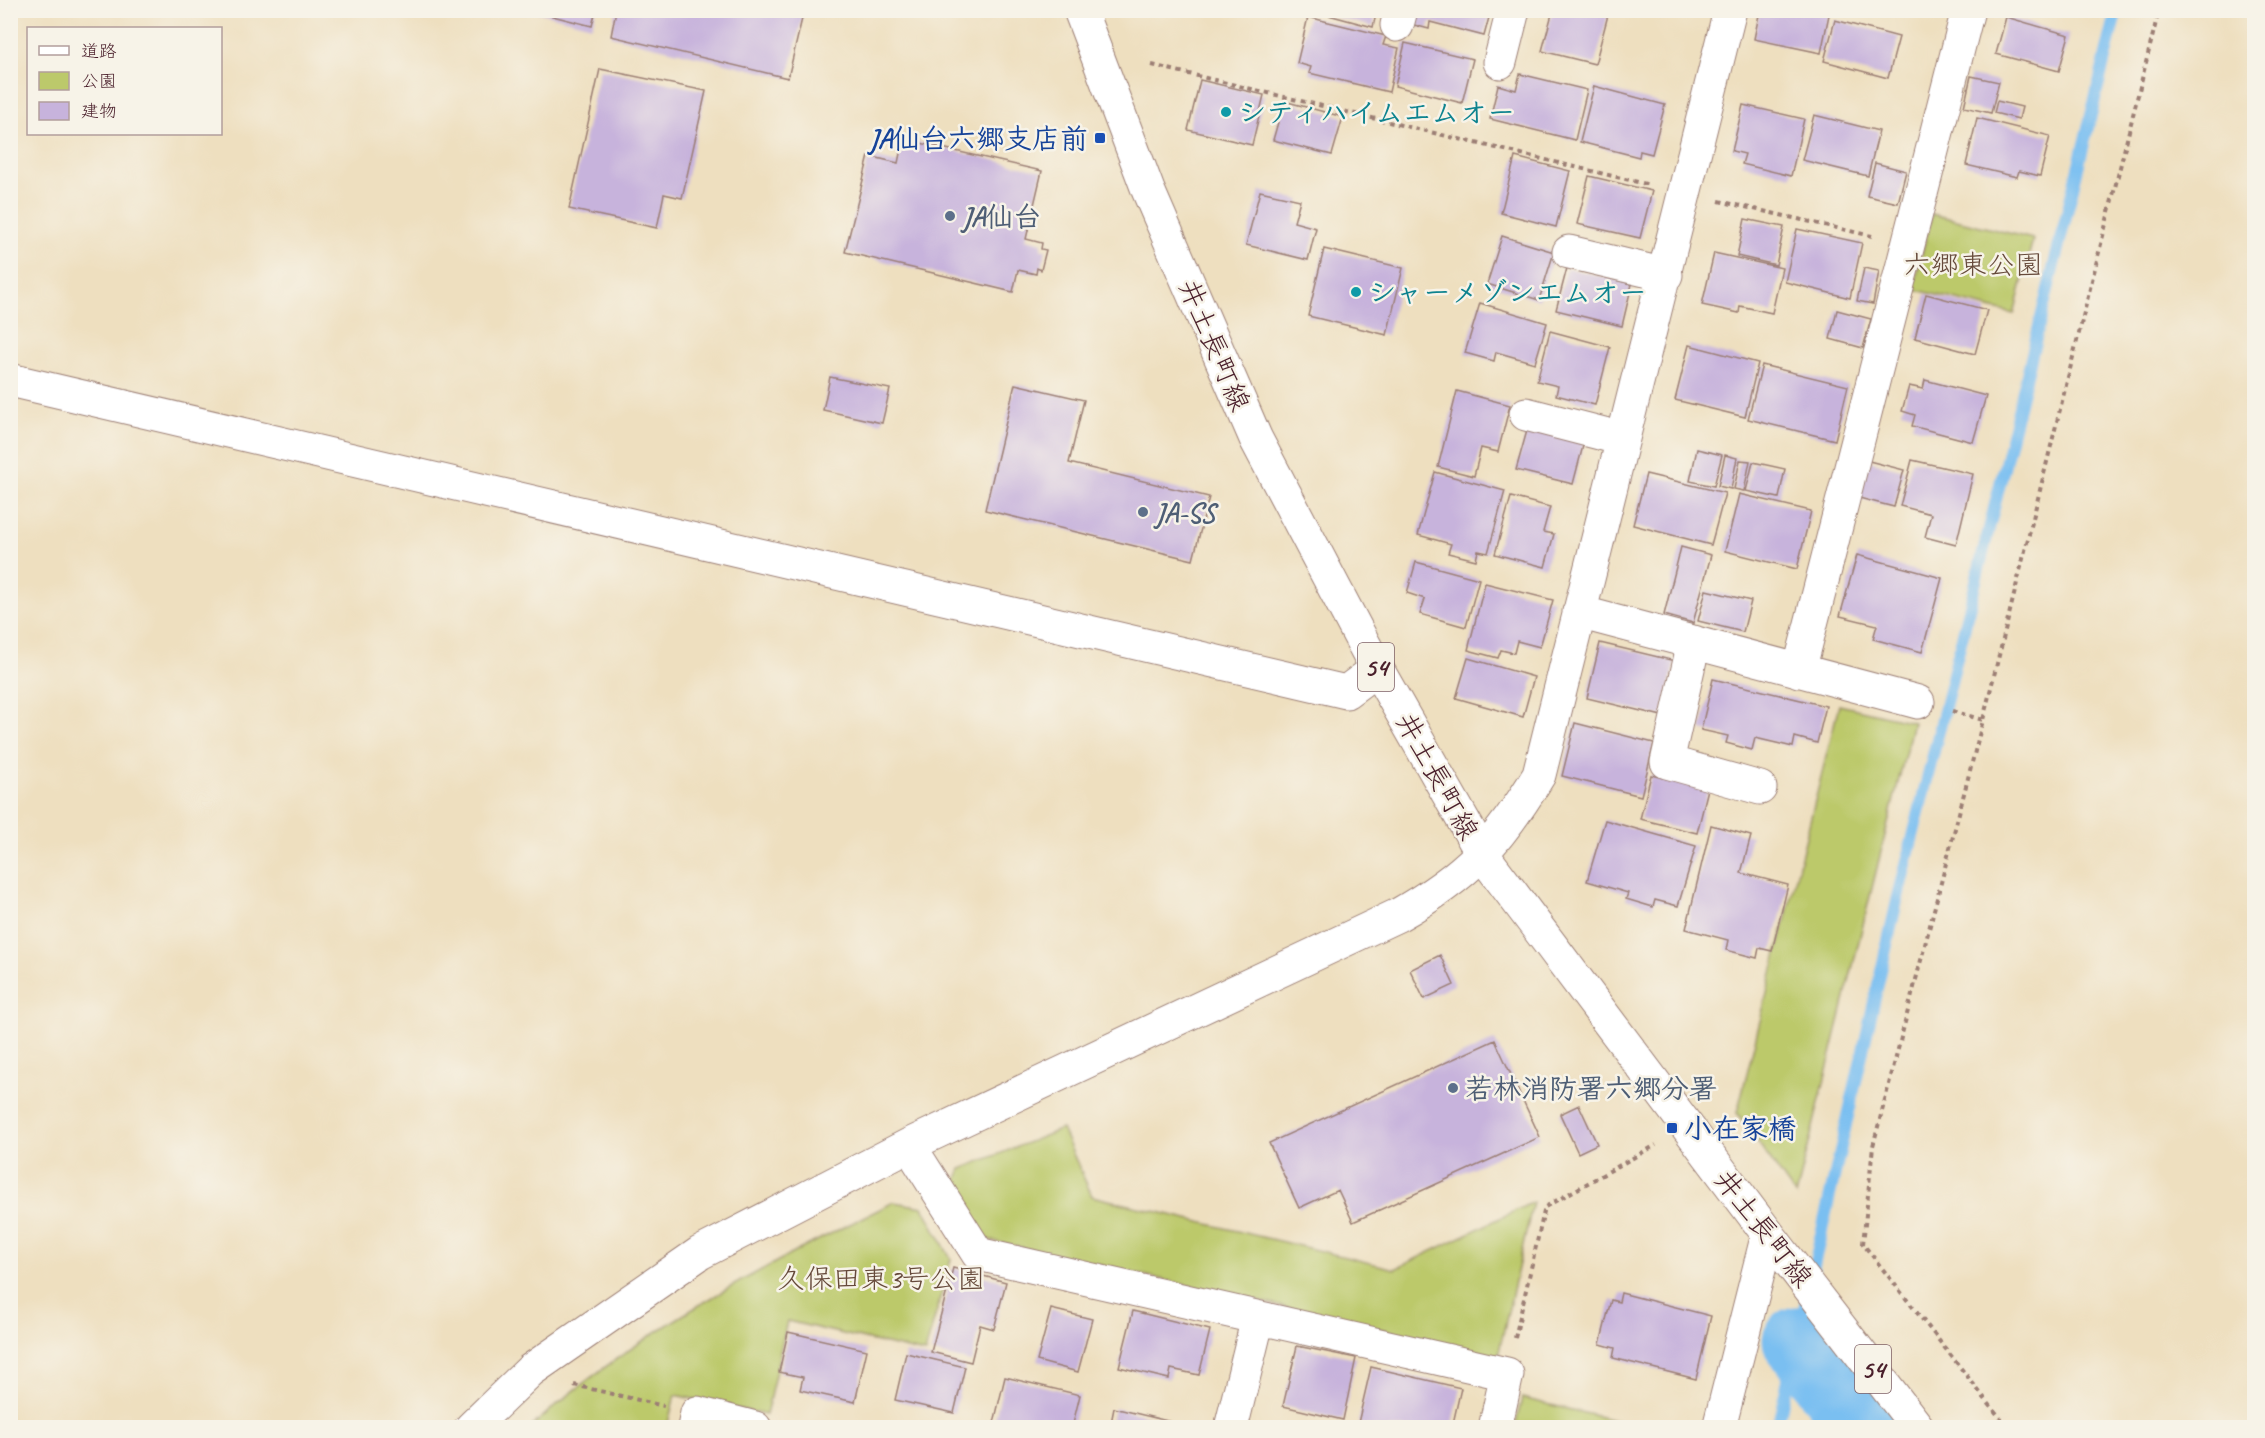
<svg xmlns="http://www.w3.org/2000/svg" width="2265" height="1438" viewBox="0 0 2265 1438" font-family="Caveat,'Klee One',sans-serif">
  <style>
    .green { fill: #bcc96b; stroke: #83744b; stroke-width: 1.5 }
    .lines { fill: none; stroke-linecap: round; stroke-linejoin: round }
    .stream { stroke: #7abff1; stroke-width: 12 }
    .river { stroke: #7abff1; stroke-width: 69 }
    .building { fill: #c7b3dc }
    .minor-casing { stroke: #9c7f75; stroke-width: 35 }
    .major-casing { stroke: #9c7f75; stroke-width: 35 }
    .path { stroke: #9c7f75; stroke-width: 4; stroke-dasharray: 4.5 4.5; stroke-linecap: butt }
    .minor { stroke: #fff; stroke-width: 33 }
    .major { stroke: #fff; stroke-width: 33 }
    .culture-dot { fill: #0f9aa8; stroke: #f7f3e8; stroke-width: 2 }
    .transit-dot { fill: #1a4fb4; stroke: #f7f3e8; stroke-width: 2 }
    .service-dot { fill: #5c6f8a; stroke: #f7f3e8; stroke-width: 2 }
    .labels { text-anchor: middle; stroke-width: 5; stroke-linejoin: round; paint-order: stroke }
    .shield { fill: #f7f3e8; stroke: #7e5f64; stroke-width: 1.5 }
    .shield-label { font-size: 27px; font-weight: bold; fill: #4a1f2b }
    .culture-label { font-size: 28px; font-weight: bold; fill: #0d838f; stroke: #f7f3e8; text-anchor: start }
    .transit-label { font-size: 28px; font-weight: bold; fill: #164399; stroke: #f7f3e8; text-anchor: end }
    .service-label { font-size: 28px; font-weight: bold; fill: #4e5e75; stroke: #f7f3e8; text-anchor: start }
    .park-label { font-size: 28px; fill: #664a3b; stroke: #f7f3e8 }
    .street-label { font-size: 28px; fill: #4a1f2b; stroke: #f7f3e8 }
  </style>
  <rect width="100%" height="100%" fill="#f7f3e8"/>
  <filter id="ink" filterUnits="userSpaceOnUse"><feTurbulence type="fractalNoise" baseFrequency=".0167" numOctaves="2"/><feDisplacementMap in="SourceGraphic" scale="12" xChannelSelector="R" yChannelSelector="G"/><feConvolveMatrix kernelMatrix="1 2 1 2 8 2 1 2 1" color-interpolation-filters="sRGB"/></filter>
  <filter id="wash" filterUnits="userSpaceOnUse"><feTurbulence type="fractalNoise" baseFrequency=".008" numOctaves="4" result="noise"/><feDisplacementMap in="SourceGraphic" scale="24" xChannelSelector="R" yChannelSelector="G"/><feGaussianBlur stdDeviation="1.35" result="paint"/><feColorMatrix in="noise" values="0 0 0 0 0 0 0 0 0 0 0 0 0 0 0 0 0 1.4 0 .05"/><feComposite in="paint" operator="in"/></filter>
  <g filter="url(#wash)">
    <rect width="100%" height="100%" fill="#eedfbf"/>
    <path class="green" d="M1932,214L2033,239L2014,314L1913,289Z
      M1839,705L1913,722L1796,1196L1737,1113Z
      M1062,1129L1092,1196L1395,1269L1533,1202L1498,1356L985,1239L950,1195L961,1169Z
      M894,1202L923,1207L951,1259L925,1353L787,1321L766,1415L675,1395L667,1427L530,1428C638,1330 765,1266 894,1202Z
      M1522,1398L1642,1427H1515Z"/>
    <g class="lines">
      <path class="stream" d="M1777,1428L1897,901L2117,10"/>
      <path class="river" d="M1797,1341L1863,1428"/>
    </g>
    <g id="blocks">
      <path class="building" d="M529,10H596L592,26Z
        M616,10H804L788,78L611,36Z
        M1310,10H1377L1373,27Z
        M1417,10H1491L1484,36L1430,22L1429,29L1414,25Z
        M1553,10H1590L1608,15L1595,64L1542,51Z
        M1760,10H1830L1821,53L1754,39Z
        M1308,17L1386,36L1383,45L1399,48L1389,92L1309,73L1311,67L1297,63Z
        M2006,17L2069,35L2059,71L1996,54Z
        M1835,20L1899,37L1888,78L1824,61Z
        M1405,43L1473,59L1462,103L1395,86Z
        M600,69L706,91L682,198L664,194L657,228L569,209Z
        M1520,74L1587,90L1575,140L1490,119L1498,85L1516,90Z
        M1971,76L1999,82L1991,113L1964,107Z
        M1200,80L1264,95L1252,145L1188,130Z
        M1594,86L1665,105L1652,154L1640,151L1639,157L1580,142Z
        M1284,101L1343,117L1332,155L1273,140Z
        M1997,101L2022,107L2019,119L1994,113Z
        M1743,105L1804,119L1791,176L1742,164L1745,154L1732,151Z
        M1814,115L1879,131L1868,176L1802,160Z
        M1977,118L2050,136L2040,176L2019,171L2017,177L1966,165Z
        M903,139L1042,171L1026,239L1042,243L1041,249L1046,250L1041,270L1037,268L1036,274L1018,270L1013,292L845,252L869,156L898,163Z
        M1515,157L1570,171L1556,227L1501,213Z
        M1875,163L1906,171L1898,203L1867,196Z
        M1589,176L1652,191L1640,238L1577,224Z
        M1260,191L1300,200L1294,222L1316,228L1308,260L1246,245Z
        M1745,219L1784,227L1776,265L1737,256Z
        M1797,229L1862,243L1850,298L1785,282Z
        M1502,236L1554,252L1539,300L1487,284Z
        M1324,249L1403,268L1387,335L1308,316Z
        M1714,253L1782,268L1772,313L1740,306L1739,313L1702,305Z
        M1567,268L1632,284L1622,326L1556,310Z
        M1864,268L1879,271L1873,304L1857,301Z
        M1926,294L1987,310L1975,354L1915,338Z
        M1480,303L1547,323L1535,363L1496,352L1494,361L1465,353Z
        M1837,310L1871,319L1863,348L1830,339Z
        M1550,331L1610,347L1595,405L1556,395L1558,386L1537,381Z
        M1689,345L1758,363L1745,417L1675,400Z
        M1762,365L1848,386L1835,440L1748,419Z
        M830,377L890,389L882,423L823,410Z
        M1925,380L1986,396L1973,442L1912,426L1915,415L1902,411L1909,386L1923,389Z
        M1015,384L1084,400L1069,463L1209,497L1193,560L985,510Z
        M1457,391L1510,405L1498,452L1481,448L1474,476L1438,467Z
        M1528,427L1584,442L1573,484L1516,470Z
        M1697,449L1722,455L1714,486L1690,481Z
        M1725,455L1737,458L1731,489L1718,486Z
        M1740,460L1750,461L1744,491L1734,489Z
        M1912,460L1973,474L1956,545L1925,537L1931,514L1900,506Z
        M1869,461L1904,470L1894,507L1859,498Z
        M1753,462L1785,469L1779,498L1746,491Z
        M1435,472L1505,491L1488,553L1478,551L1476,560L1448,553L1451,544L1418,535Z
        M1646,474L1725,493L1711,545L1633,525Z
        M1739,494L1811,511L1797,569L1725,551Z
        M1511,497L1550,507L1543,532L1554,534L1545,567L1495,554Z
        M1681,547L1711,555L1693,623L1664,615Z
        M1857,555L1942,578L1922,652L1873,639L1877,625L1840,616Z
        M1416,562L1479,579L1466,627L1420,614L1425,599L1407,593Z
        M1485,583L1553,600L1540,647L1517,641L1514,653L1501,650L1498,658L1468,650Z
        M1706,590L1751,601L1743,632L1698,621Z
        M1600,643L1675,661L1662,716L1587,698Z
        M1468,658L1534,677L1523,717L1456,698Z
        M1713,679L1826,706L1817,743L1795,737L1793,747L1755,738L1752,750L1726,743L1728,736L1701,730Z
        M1575,723L1654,743L1641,796L1562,776Z
        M1651,775L1708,789L1697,833L1640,819Z
        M1605,820L1696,846L1678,906L1655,900L1653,907L1626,899L1628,893L1587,881Z
        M1711,825L1751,836L1741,873L1788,885L1772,951L1759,948L1757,958L1726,950L1728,940L1686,929Z
        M1440,955L1454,985L1424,999L1410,970Z
        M1495,1040L1540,1137L1353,1222L1338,1190L1299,1208L1269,1143Z
        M1579,1105L1597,1144L1578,1153L1560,1114Z
        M953,1268L1006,1282L994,1329L980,1325L971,1362L931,1352Z
        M1621,1293L1711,1316L1696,1379L1613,1358L1615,1348L1600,1344L1611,1300L1619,1302Z
        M1051,1309L1092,1319L1078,1372L1037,1361Z
        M1133,1311L1210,1330L1199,1375L1171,1369L1169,1379L1119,1367Z
        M788,1332L867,1350L855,1402L800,1390L803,1377L779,1372Z
        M1297,1346L1356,1358L1343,1420L1283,1406Z
        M906,1353L965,1367L954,1413L895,1400Z
        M1371,1367L1461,1388L1452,1428H1379L1358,1423Z
        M1005,1377L1080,1395L1072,1428L993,1427Z
        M1114,1408L1176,1423L1175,1428H1110Z"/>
    </g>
  </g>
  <g filter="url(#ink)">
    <use href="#blocks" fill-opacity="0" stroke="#9c7f75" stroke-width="1.5"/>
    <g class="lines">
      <defs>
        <path id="minor" d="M1397,25L1401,10
          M1500,62L1513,10
          M1569,252L1666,275
          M10,380L1346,692L1377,669
          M1526,414L1623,439
          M1579,612L1918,702
          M1694,642L1667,762L1760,788
          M1799,671L1968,10
          M909,1145L978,1254L1507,1374L1495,1428
          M471,1428L531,1370L700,1253L909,1145L1398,915C1467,876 1498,843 1539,775L1730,10
          M694,1428L697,1413L755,1428
          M1231,1428L1258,1318
          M1719,1428L1768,1234"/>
        <path id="major" d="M1080,10L1148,190L1256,439L1377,669L1483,855L1768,1234L1918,1428"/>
      </defs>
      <use href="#minor" class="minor-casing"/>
      <use href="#major" class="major-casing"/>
      <path class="path" d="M1152,65L1650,185
        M1719,201L1872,236
        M1952,711L1983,720
        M1515,1338L1545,1207L1656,1145
        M574,1385L664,1406
        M2008,1428L1863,1244L1873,1146L1983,720L2159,10"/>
      <use href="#minor" class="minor"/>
      <use href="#major" class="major"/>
    </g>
  </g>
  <g class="culture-dot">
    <circle cx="1226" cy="112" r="6"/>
    <circle cx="1356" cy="292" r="6"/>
  </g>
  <g class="transit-dot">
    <rect x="1094" y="132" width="12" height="12" rx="3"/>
    <rect x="1666" y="1122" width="12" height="12" rx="3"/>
  </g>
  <g class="service-dot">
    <circle cx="950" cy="216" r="6"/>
    <circle cx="1143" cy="512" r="6"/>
    <circle cx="1453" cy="1088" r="6"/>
  </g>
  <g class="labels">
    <g class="shield">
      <rect x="1358" y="643" width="36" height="48" rx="4.5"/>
      <rect x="1855" y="1345" width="36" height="48" rx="4.5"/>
    </g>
    <g class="shield-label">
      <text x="1376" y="676">54</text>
      <text x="1873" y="1378">54</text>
    </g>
    <g class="culture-label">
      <text x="1238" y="122">シティハイムエムオー</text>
      <text x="1368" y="302">シャーメゾンエムオー</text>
    </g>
    <g class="transit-label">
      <text x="1088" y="148">JA仙台六郷支店前</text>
      <text x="1684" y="1138" text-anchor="start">小在家橋</text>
    </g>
    <g class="service-label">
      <text x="962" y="226">JA仙台</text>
      <text x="1155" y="522">JA-SS</text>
      <text x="1465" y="1098">若林消防署六郷分署</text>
    </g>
    <g class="park-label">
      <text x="1973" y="274">六郷東公園</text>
      <text x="881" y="1288">久保田東3号公園</text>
    </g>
    <g class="street-label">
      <text transform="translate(1215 345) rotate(67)" y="10">井土長町線</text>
      <text transform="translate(1438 776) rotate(61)" y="10">井土長町線</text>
      <text transform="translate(1764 1228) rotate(52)" y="10">井土長町線</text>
    </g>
  </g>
  <rect width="2265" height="1438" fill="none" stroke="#f7f3e8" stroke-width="36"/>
  <rect x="27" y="27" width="195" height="108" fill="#f7f3e8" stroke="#b29e9c" stroke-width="1.5"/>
  <rect x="39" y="46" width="30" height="9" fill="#ffffff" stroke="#b29e9c" stroke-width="1.5"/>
  <text x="81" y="57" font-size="18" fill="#4a1f2b">道路</text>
  <rect x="39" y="72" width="30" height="18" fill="#bcc96b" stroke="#b29e9c" stroke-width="1.5"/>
  <text x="81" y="87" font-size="18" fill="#4a1f2b">公園</text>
  <rect x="39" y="102" width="30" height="18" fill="#c7b3dc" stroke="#b29e9c" stroke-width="1.5"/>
  <text x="81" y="117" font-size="18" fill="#4a1f2b">建物</text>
</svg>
